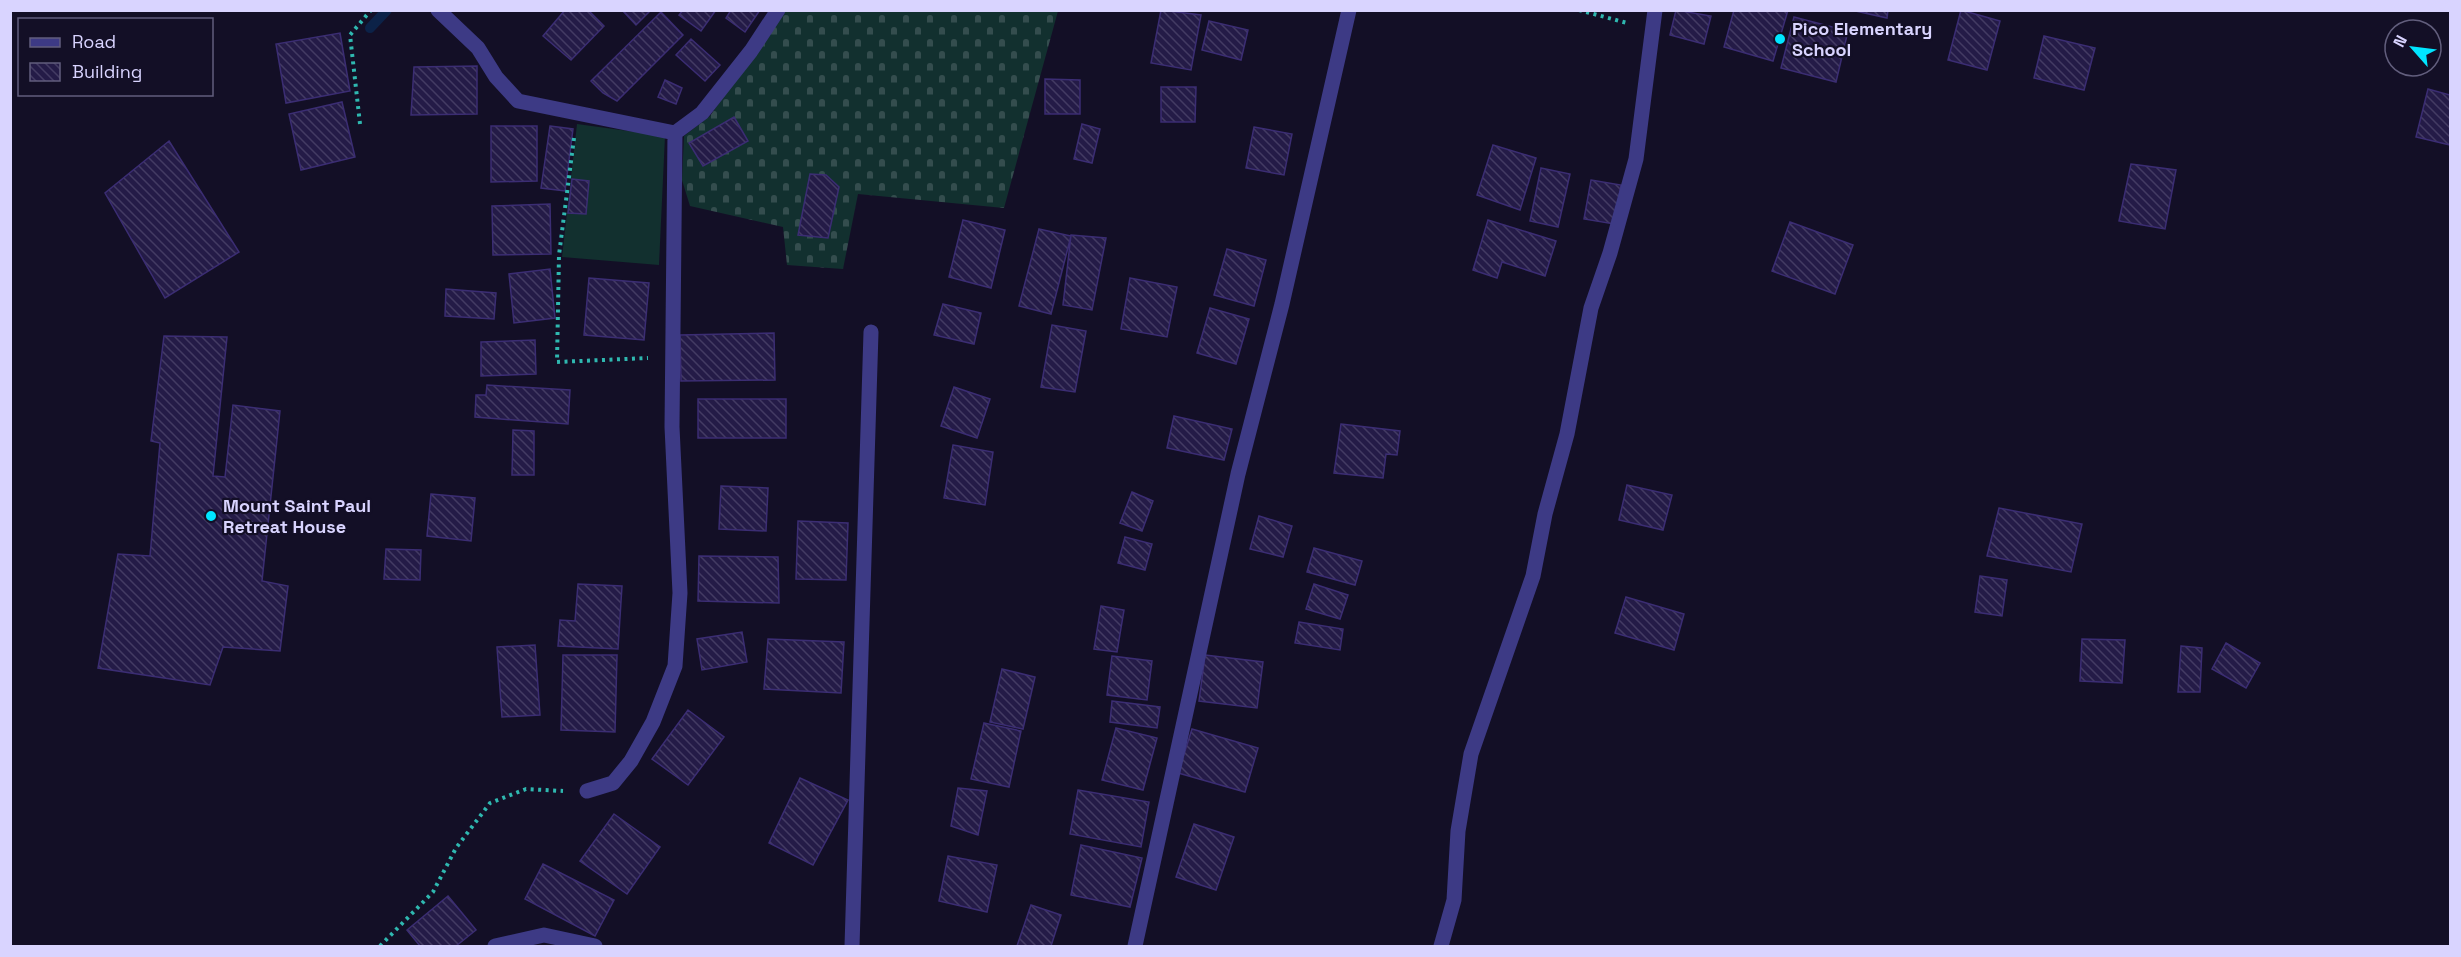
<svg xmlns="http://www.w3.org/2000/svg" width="2461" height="957" viewBox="0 0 2461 957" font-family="'Space Grotesk',sans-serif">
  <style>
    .cemetery { fill: url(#cemetery-stones) }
    .pitch { fill: #12302f }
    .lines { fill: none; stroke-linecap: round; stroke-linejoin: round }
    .stream { stroke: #0c2248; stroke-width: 10 }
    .building { fill: url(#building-back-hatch); stroke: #3b2d73; stroke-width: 1.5 }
    .path { stroke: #2fb8b0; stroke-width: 4; stroke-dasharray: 3 4.5; stroke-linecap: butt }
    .minor { stroke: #3d3a85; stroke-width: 15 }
    .poi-dot { fill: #00e5ff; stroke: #130f26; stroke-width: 2 }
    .labels { text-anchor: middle; stroke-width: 4.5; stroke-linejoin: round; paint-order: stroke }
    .poi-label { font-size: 18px; font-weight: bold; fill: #d9d4ff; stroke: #130f26; text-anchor: start }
  </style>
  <defs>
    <pattern id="cemetery-stones" width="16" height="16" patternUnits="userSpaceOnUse" patternTransform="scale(1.5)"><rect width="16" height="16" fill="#12302f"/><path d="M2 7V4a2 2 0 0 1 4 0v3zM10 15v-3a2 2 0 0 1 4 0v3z" fill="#344d4e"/></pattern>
    <pattern id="building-back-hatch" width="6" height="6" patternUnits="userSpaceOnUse" patternTransform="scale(1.5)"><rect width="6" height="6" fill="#241b47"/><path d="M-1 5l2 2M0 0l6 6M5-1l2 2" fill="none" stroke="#433b63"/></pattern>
  </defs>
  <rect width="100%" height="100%" fill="#130f26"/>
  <path class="cemetery" d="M783,11H1058L1004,208L858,194L843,269L787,265L783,227L690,206L682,180L684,136L710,116Z"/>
  <path class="pitch" d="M577,124L665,136L659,265L562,257Z"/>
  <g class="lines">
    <path class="stream" d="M370,28L387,10"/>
  </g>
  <path class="building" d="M565,10H588L604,26L571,60L543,36Z
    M622,10H651L636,25Z
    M683,10H716L701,31L679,15Z
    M731,10H760L745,32L726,18Z
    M1161,10L1201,15L1191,70L1151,63Z
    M1676,10L1711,16L1704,44L1670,35Z
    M1734,10H1788L1773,61L1724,47Z
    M1851,10H1888L1887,18Z
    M1961,10L2000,21L1987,70L1948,60Z
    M661,12L683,35L617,101L603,93L591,81Z
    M1794,17L1848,31L1836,82L1781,68Z
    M1209,21L1248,30L1241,60L1202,50Z
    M340,33L350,91L286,103L276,44Z
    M2044,36L2095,48L2084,90L2034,78Z
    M691,39L720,65L705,81L676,55Z
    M477,66V114L411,115L414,67Z
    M1045,79L1080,80V114H1045Z
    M665,80L682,88L676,104L658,97Z
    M1161,87H1196L1195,122H1161Z
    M2428,89L2450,95V145L2416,137Z
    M342,102L355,157L301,170L289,114Z
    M734,117L748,141L703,166L689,143Z
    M1082,124L1100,129L1092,163L1074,159Z
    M491,126H537V181L491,182Z
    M550,126L573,129L565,191L541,188Z
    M1254,127L1292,134L1284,175L1246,168Z
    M169,141L239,252L165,298L105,193Z
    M1493,145L1536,158L1520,210L1477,195Z
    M2131,164L2176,170L2165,229L2119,221Z
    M1541,168L1570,174L1558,227L1530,221Z
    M810,174L826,175L839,187L828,238L798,235Z
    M572,179L589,181L586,214L568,213Z
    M1591,180L1621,185L1614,224L1584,219Z
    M550,204L551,254L493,255L492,206Z
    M963,220L1005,230L991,288L949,277Z
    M1488,220L1556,241L1545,276L1502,262L1497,278L1473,270Z
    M1790,222L1853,245L1835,294L1772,271Z
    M1039,229L1071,236L1051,314L1019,306Z
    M1071,235L1106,238L1092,310L1063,305Z
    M1227,249L1266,260L1254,306L1214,295Z
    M550,269L555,318L514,323L509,274Z
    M589,278L649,283L644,340L584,335Z
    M1130,278L1177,287L1167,337L1121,329Z
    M446,289L496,293L494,319L445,316Z
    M943,304L981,313L974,344L934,335Z
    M1210,308L1249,319L1236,364L1197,353Z
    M1052,325L1086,331L1075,392L1041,387Z
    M774,333L775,380L681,381L680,335Z
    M164,336L227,337L213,476L225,477L233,405L280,411L262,581L288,586L280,651L223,647L210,685L98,668L118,554L150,556L160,443L151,441Z
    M535,340L536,374L481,376V342Z
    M487,385L570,390L568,424L475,417L476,395H486Z
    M954,387L990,399L977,438L941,426Z
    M698,399H786V438H698Z
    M1174,416L1232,429L1224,460L1167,448Z
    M1341,424L1400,431L1397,455L1386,454L1383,478L1334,473Z
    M513,430L534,431V475H512Z
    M953,445L993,452L985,505L944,498Z
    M1627,485L1672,495L1663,530L1619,520Z
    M721,486L768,488L766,531L719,529Z
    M1132,492L1153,501L1142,531L1120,523Z
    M431,494L475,498L471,541L427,536Z
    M1999,508L2082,524L2071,572L1987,556Z
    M1259,516L1292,526L1283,557L1250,549Z
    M798,521L848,523L846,580L796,579Z
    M1125,537L1152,544L1145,570L1118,563Z
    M1314,548L1362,561L1355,585L1307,572Z
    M386,549L421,550L420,580L384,579Z
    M699,556L778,557L779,603L698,601Z
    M1980,576L2007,580L2002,616L1975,612Z
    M578,584L622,586L618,649L558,646L560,620L575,621Z
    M1314,584L1348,595L1340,619L1306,609Z
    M1626,597L1684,614L1674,650L1615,633Z
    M1101,606L1124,610L1117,652L1094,649Z
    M1299,622L1343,629L1340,650L1295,643Z
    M742,632L747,662L702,670L697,639Z
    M768,639L844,642L841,693L764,689Z
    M2082,639L2125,640L2122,683L2080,681Z
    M2226,643L2260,663L2246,688L2212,669Z
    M535,645L540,715L502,717L497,647Z
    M2181,646L2202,648L2200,692H2178Z
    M563,655H617L615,732L561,730Z
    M1205,655L1263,662L1257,708L1199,701Z
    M1112,656L1152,661L1147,700L1107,695Z
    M1002,669L1035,677L1023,729L990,722Z
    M1112,701L1160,707L1157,728L1110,722Z
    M688,710L724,737L688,785L652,759Z
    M984,723L1021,731L1009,787L971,779Z
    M1116,728L1157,738L1143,790L1102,780Z
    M1192,729L1258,748L1245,792L1178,773Z
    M800,778L848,800L813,865L769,843Z
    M958,788L987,791L978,835L951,826Z
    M1078,790L1149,802L1141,847L1070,834Z
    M614,814L660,847L627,894L580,861Z
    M1194,824L1234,837L1216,890L1176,877Z
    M1081,845L1142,858L1130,907L1071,895Z
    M948,856L997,865L987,912L939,901Z
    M543,864L614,900L595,936L525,899Z
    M448,896L476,930L456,946H420L407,930Z
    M1031,905L1061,915L1051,946H1017Z"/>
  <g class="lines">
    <path class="path" d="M1579,10L1627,23
      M360,124L350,35L371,10
      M574,138L559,255L557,362L648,358
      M380,946L433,892L456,848L490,803L526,789L563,791"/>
    <path class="minor" d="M438,10L478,48L496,77L518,101L675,133L702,113L751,51L778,10
      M587,791L613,783L631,761L653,722L675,666L680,593L672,427L675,133
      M495,946L544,935L595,946
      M852,946L871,332
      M1135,946L1238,474L1282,304L1349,10
      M1441,946L1454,900L1458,831L1471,754L1533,576L1545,514L1567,434L1591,308L1610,253L1636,159L1655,10"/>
  </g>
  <g class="poi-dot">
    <circle cx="1780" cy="39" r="6"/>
    <circle cx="211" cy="516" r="6"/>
  </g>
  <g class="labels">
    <g class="poi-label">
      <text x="1792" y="35">Pico Elementary<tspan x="1792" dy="21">School</tspan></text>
      <text x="223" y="512">Mount Saint Paul<tspan x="223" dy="21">Retreat House</tspan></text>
    </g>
  </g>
  <rect width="2461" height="957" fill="none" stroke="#d9d4ff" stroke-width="24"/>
  <rect x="18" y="18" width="195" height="78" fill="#130f26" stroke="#625e7d" stroke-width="1.5"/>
  <rect x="30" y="38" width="30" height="9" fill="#3d3a85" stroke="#625e7d" stroke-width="1.5"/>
  <text x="72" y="48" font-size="18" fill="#d9d4ff">Road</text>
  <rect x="30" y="63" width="30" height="18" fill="url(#building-back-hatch)" stroke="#625e7d" stroke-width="1.5"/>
  <text x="72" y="78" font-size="18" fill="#d9d4ff">Building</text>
  <g transform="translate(2413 48) rotate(298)"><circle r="28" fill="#130f26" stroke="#625e7d" stroke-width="1.5"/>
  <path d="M0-4.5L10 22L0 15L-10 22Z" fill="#00e5ff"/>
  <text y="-9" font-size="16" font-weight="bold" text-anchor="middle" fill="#d9d4ff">N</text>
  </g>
</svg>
